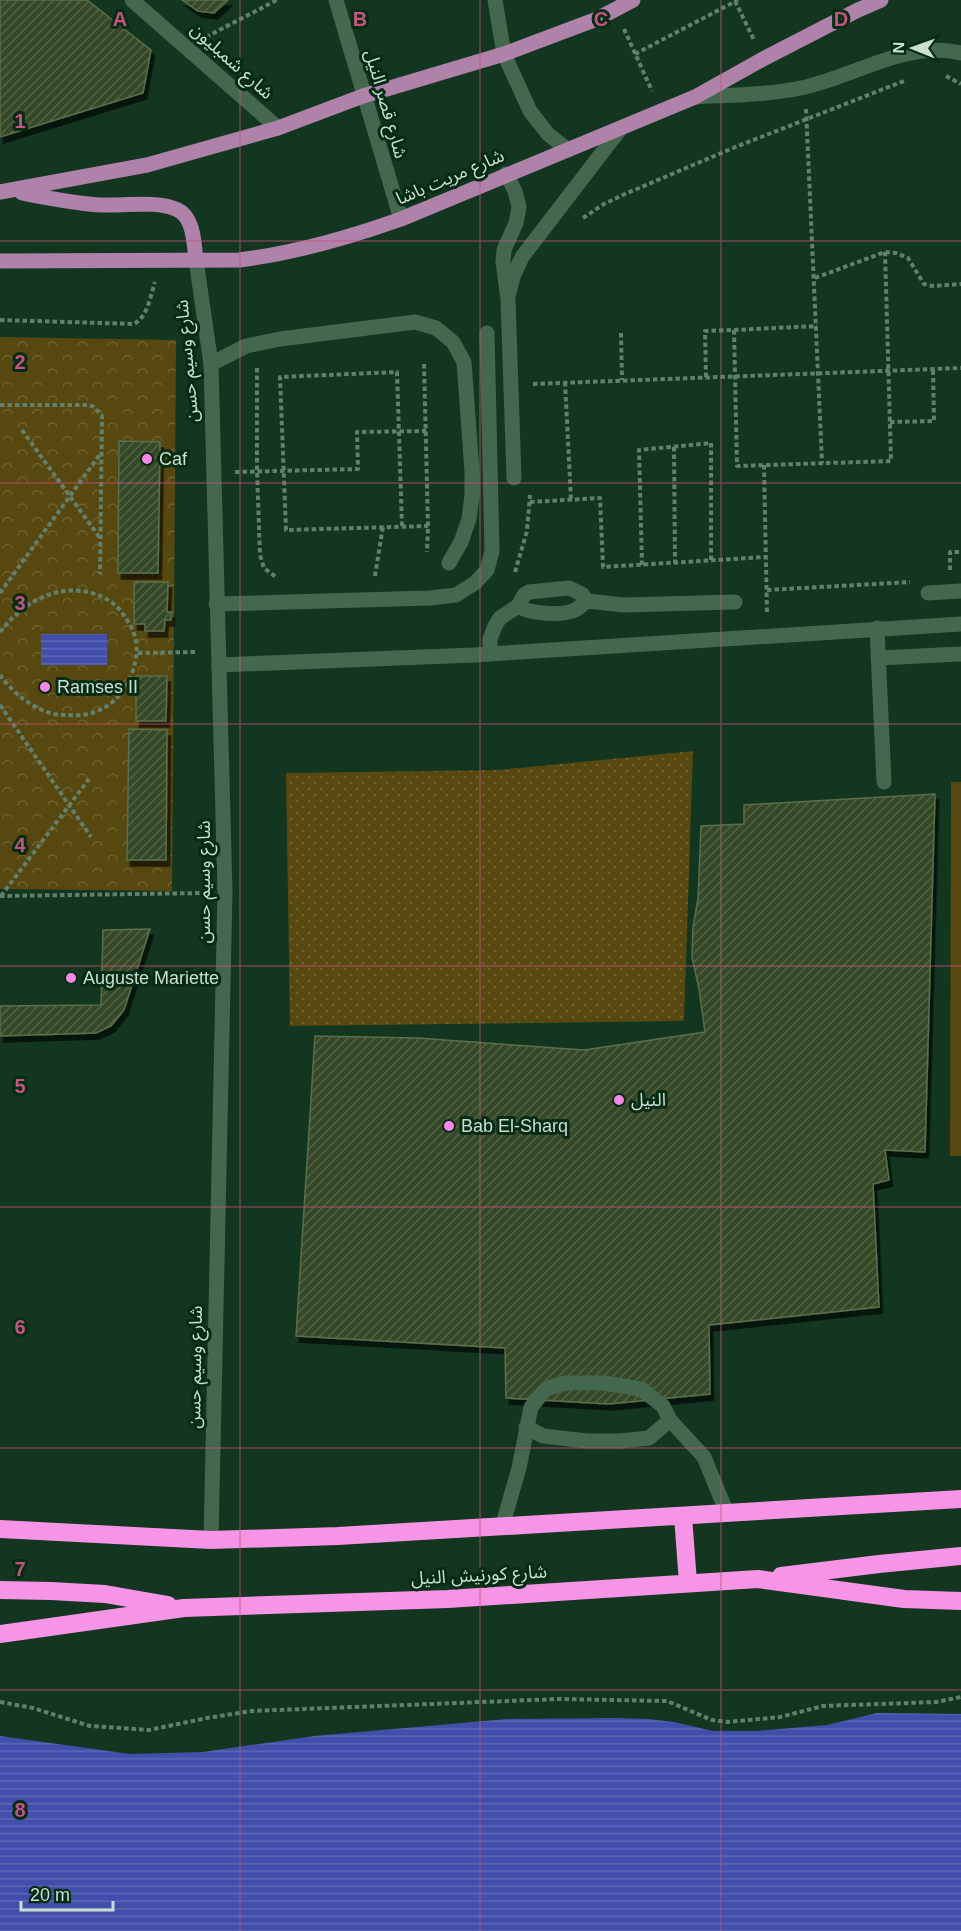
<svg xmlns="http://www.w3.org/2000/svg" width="961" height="1931" viewBox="0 0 961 1931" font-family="Arial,'Noto Sans Arabic',sans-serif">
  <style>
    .grass { fill: #57480f }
    .park { fill: url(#park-crowns) }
    .garden { fill: url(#garden-dots) }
    .water { fill: url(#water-rules) }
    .building { fill: url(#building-hatch); stroke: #5a6f4c; stroke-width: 1.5; filter: url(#shadow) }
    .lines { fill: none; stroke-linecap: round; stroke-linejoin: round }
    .path { stroke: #63806c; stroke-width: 4; stroke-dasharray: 4.5 3; stroke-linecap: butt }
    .lane { stroke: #43684e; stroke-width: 15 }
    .street { stroke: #43684e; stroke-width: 15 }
    .secondary { stroke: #43684e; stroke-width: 15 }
    .primary { stroke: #ae82a9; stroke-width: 15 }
    .highway { stroke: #f694e6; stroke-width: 18 }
    .grid { fill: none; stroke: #c5547e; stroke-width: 1.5; stroke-opacity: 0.55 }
    .poi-dot { fill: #fa87e8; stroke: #062c16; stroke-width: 2 }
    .labels { text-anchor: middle; stroke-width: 6; stroke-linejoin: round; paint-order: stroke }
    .street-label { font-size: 18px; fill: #cbdfd0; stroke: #062c16 }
    .poi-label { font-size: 18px; fill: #cbdfd0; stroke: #062c16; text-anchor: start }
    .grid-label { font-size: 20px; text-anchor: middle; font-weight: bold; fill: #c5547e; stroke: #062c16; stroke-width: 6; stroke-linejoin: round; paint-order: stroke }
  </style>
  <defs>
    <pattern id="park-crowns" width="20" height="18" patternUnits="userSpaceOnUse" patternTransform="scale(1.5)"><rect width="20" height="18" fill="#57480f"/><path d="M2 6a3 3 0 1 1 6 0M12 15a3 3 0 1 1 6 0" fill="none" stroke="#6e6231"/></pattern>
    <pattern id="garden-dots" width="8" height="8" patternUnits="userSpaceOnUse" patternTransform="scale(1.5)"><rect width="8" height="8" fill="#57480f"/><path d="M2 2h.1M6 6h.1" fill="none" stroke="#6e6231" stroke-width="1.8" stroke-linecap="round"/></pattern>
    <pattern id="water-rules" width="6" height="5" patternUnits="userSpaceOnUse" patternTransform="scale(1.5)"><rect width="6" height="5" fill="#424faa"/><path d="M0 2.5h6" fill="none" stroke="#5c68b5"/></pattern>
    <pattern id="building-hatch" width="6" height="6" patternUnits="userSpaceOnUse" patternTransform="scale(1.5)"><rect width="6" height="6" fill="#364928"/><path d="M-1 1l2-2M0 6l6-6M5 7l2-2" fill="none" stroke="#526346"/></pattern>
    <filter id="shadow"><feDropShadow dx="3.5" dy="6" stdDeviation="0" flood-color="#0009"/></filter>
  </defs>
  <rect width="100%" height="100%" fill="#12361f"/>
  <path class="grass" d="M951,782H961V1156H950Z"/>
  <path class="park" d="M0,337L176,340L172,891L0,889Z"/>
  <path class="garden" d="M693,751L684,1021L290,1026L286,773L499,770Z"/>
  <path class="water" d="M41,634H107V665H41Z
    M877,1713L961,1714V1931H0V1736L130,1754L203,1752L314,1736L507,1719L615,1718L648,1719L674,1722L713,1731H756L827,1725Z"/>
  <path class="building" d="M0,0H87L151,50L143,93L0,137Z
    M182,0H228L214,13L198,11Z
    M119,441L160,442L158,573H118Z
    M134,582H168L167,612H171V620H165L164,631H145V624H134Z
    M136,676H167L166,721H136Z
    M129,729L167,730L166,860H127Z
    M935,794L925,1152L885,1150L889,1180L873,1184L879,1307L709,1325L710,1394L609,1404L506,1398L505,1348L296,1336L315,1036L418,1038L584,1050L705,1032L699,989L692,957L693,927L698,899L701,826L744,824V805Z
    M150,929L124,1010L111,1026L96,1033L0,1036V1006L101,1005L103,930Z"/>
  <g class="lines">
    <path class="path" d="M735,1L754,40
      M624,29L652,91
      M206,37L277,0
      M635,54L738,0
      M946,76L961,84
      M806,109L822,463
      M583,218L604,204L625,194L733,148L904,81
      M815,278L885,252L896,253L908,258L924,284L932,286L961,284
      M0,320L134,324C148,316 150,297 155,282
      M734,330L817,326
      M621,333L622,380
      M424,364L428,526L427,552
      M257,368V471L260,555L264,568L277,578
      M706,377L705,331L734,330L737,466L891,461L885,252
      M565,382L571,500
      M533,384L961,368
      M0,405H89L94,407L102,416L100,574
      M890,422L934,421L933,369
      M22,430L100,538
      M674,447L675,563
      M764,465L767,614
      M235,472L358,469L357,432L426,431
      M530,502L600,498L603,567L766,557
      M402,526L397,372L280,377L286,530L428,526
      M642,565L639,450L711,443V560
      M950,570V552H961
      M515,572L527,531L530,495
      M375,576L383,526
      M767,590L910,582
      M0,593L101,453
      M0,632C19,607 49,587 81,591C98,593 113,600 123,614C137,633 140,648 133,670C124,699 100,718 69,715C63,715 56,715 50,713C31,707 12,692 0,675
      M138,653L197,652
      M0,705L91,837
      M0,896L203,893
      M1,896L89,779
      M0,1702L33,1708L90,1726L149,1730L207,1718L252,1711L559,1699L667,1701L712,1720L728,1722L780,1717L823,1706L936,1702L961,1697"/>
    <path class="lane" d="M695,97C731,95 766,95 801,88C854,77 906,40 961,53
      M506,174L515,191L519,207L516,223L504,250L503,262L508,299L514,478
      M509,293L513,277L522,257L621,128
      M211,364L246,346L280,339L415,322L436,328L453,342L464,362L472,471V495L469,519L461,542L449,563
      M928,593L961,591
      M216,604L430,598L456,595L475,583L487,570L492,551L487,333
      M518,606C529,614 562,616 575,610C579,608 583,604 587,601
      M877,628L884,782
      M490,654V639L495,626L500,618L518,606L524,595L529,592L569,588L582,594L587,601L624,605L735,602
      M878,658L961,654
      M219,665L474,655L961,624
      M526,1427L543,1436L587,1441H620L649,1438L670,1420
      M502,1527L519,1468L531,1407L546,1389L565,1383H604L641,1389L663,1406L670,1420L704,1457L727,1513"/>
    <path class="street" d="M196,260L211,364L225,892L211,1540"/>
    <path class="secondary" d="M132,0L278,128
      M336,0L401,219
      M495,0L504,54L530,111L548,134L568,150"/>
    <path class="primary" d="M0,192L147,165L278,128L363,96L504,54L597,19L633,0
      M22,193C48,198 73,203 100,205C122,206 158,200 178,210C194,218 194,244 196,260
      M0,261L239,260C295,253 348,238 401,219L695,97L763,59L858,10L881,0"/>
    <path class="highway" d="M683,1516L688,1583
      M0,1529L211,1540L338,1536L961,1499
      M781,1576L879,1564L961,1556
      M0,1590L51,1591L105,1594L168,1605
      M0,1634L184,1608L448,1599L758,1579L904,1599L961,1601"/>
  </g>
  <path class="grid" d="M240,0V1931M480,0V1931M721,0V1931M0,241H961M0,483H961M0,724H961M0,966H961M0,1207H961M0,1448H961M0,1690H961"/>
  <g class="poi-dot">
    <circle cx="147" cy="459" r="6"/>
    <circle cx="45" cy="687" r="6"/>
    <circle cx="71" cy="978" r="6"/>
    <circle cx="619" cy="1100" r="6"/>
    <circle cx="449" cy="1126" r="6"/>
  </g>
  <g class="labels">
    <g class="street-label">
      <text transform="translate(232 61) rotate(42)" y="6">شارع شمبليون</text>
      <text transform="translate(386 104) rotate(74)" y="6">شارع قصر النيل</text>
      <text transform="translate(450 177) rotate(-23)" y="6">شارع مريت باشا</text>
      <text transform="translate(187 361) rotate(-95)" y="6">شارع وسيم حسن</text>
      <text transform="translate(204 882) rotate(-90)" y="6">شارع وسيم حسن</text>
      <text transform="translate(195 1367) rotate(-89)" y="6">شارع وسيم حسن</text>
      <text transform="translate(479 1575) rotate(-3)" y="6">شارع كورنيش النيل</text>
    </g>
    <g class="poi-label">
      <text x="159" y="465">Caf</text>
      <text x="57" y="693">Ramses II</text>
      <text x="83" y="984">Auguste Mariette</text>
      <text x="631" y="1106">النيل</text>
      <text x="461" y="1132">Bab El-Sharq</text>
    </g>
  </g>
  <g class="grid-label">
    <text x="120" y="26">A</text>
    <text x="360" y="26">B</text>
    <text x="601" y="26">C</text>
    <text x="841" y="26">D</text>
    <text x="20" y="128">1</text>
    <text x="20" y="369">2</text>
    <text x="20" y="610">3</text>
    <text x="20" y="852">4</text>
    <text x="20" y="1093">5</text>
    <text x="20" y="1334">6</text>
    <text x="20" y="1576">7</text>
    <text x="20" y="1817">8</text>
  </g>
  <g transform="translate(913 48) rotate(271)" stroke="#062c16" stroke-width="4.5" paint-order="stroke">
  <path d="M0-4.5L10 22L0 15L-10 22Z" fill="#cbdfd0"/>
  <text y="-9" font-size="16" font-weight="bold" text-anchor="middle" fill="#cbdfd0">N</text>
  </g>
  <path d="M21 1901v9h92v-9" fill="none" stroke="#cbdfd0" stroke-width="3"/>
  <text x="30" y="1901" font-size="18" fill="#cbdfd0" stroke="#062c16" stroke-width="4.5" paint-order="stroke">20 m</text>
</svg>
